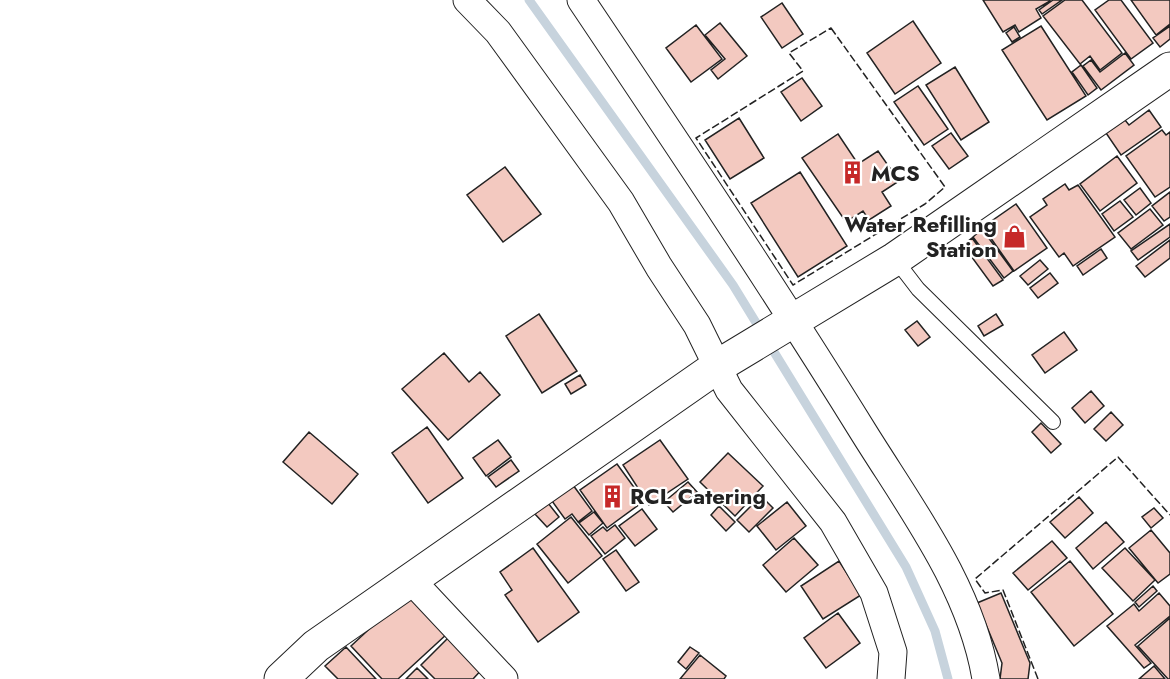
<svg xmlns="http://www.w3.org/2000/svg" width="1170" height="679" viewBox="0 0 1170 679" font-family="Jost,sans-serif">
  <style>
    .lines { fill: none; stroke-linecap: round; stroke-linejoin: round }
    .stream { stroke: #c7d3dd; stroke-width: 9 }
    .building { fill: #f3c9c0; stroke: #222; stroke-width: 1.5 }
    .service-casing { stroke: #222; stroke-width: 16 }
    .minor-casing { stroke: #222; stroke-width: 29 }
    .tertiary-casing { stroke: #222; stroke-width: 35 }
    .service { stroke: #fff; stroke-width: 14 }
    .minor { stroke: #fff; stroke-width: 27 }
    .tertiary { stroke: #fff; stroke-width: 33 }
    .fence { stroke: #222; stroke-width: 1.5; stroke-dasharray: 8 3; stroke-linecap: butt }
    .labels { text-anchor: middle; stroke-width: 4.5; stroke-linejoin: round; paint-order: stroke }
    .poi-label { font-size: 22px; font-weight: bold; fill: #222; stroke: #fff; text-anchor: start }
  </style>
  <rect width="100%" height="100%" fill="#fff"/>
  <g class="lines">
    <path class="stream" d="M529,0L733,285L906,567L935,631L948,679"/>
  </g>
  <path class="building" d="M983,0H1050V1L1036,9L1041,18L1019,32L1015,25L1003,32Z
    M1053,0H1062L1042,14L1039,10Z
    M1065,0H1082L1122,53L1100,70L1090,56L1080,64L1043,16Z
    M1109,0H1121L1153,43L1131,59L1095,10Z
    M1131,0H1170V24L1156,35Z
    M782,3L803,34L782,48L761,17Z
    M913,21L941,63L895,94L867,53Z
    M720,23L747,56L718,79L711,70L725,59L705,35Z
    M696,25L722,59L691,82L666,48Z
    M1041,26L1086,96L1047,120L1002,50Z
    M1170,26V39L1160,47L1153,38Z
    M1014,27L1020,37L1012,42L1006,33Z
    M1125,53L1134,65L1101,90L1083,66L1091,60L1100,72Z
    M1081,65L1097,88L1088,95L1072,72Z
    M955,67L989,122L961,140L926,85Z
    M802,78L822,106L801,121L781,92Z
    M918,86L948,129L924,145L894,102Z
    M1149,110L1161,127L1121,155L1106,133L1125,120L1129,125Z
    M739,118L764,158L730,179L705,140Z
    M1162,130L1166,135L1170,132V187L1155,197L1126,156Z
    M951,133L968,156L949,169L932,146Z
    M838,134L858,164L878,151L899,181L882,192L891,206L869,220L863,211L846,222L802,158Z
    M1117,156L1137,183L1100,211L1080,184Z
    M505,167L541,214L503,242L467,195Z
    M800,172L847,246L798,277L751,203Z
    M1065,184L1069,190L1078,185L1115,237L1073,266L1064,253L1059,257L1030,217L1047,205L1043,199Z
    M1140,188L1151,203L1136,215L1124,200Z
    M1170,192V217L1164,221L1152,206Z
    M1120,201L1133,217L1114,231L1102,214Z
    M1016,204L1047,248L1014,271L983,227Z
    M1150,209L1163,225L1131,249L1118,233Z
    M1170,224V237L1138,260L1131,251Z
    M982,229L1013,271L1004,278L973,237Z
    M972,238L1003,280L993,286L963,245Z
    M1170,240V258L1145,277L1136,266Z
    M1101,249L1107,258L1083,275L1077,266Z
    M1040,260L1048,269L1028,285L1020,276Z
    M1050,273L1058,283L1038,298L1030,288Z
    M539,314L577,371L542,393L506,336Z
    M996,314L1003,325L984,336L978,326Z
    M917,321L930,337L918,346L905,330Z
    M1064,332L1077,350L1045,373L1032,355Z
    M444,353L469,382L480,372L500,395L448,440L402,389Z
    M580,375L586,385L571,394L565,384Z
    M1091,391L1104,406L1085,423L1072,408Z
    M1111,412L1123,425L1106,441L1094,429Z
    M1041,423L1061,444L1051,453L1032,432Z
    M427,427L463,478L428,503L392,453Z
    M309,432L358,474L332,504L283,462Z
    M498,440L511,457L486,476L473,458Z
    M660,440L688,479L649,505L623,465Z
    M728,453L763,486L735,516L700,482Z
    M511,460L519,471L496,487L488,477Z
    M617,464L644,501L607,528L580,490Z
    M688,482L697,492L673,512L664,502Z
    M573,485L592,511L578,522L572,514L565,519L552,501Z
    M761,496L773,508L749,532L737,520Z
    M1079,497L1093,513L1065,538L1050,522Z
    M787,502L806,526L776,550L757,526Z
    M548,503L559,517L547,527L535,514Z
    M719,506L735,522L726,531L711,515Z
    M1154,508L1163,518L1151,528L1142,517Z
    M642,509L657,529L635,546L619,526Z
    M594,512L603,523L589,535L579,523Z
    M571,517L602,556L568,583L537,544Z
    M1106,522L1124,542L1093,569L1076,548Z
    M615,525L625,538L605,554L591,536L603,527L607,531Z
    M1151,530L1170,553V574L1158,583L1129,548Z
    M794,538L818,565L786,592L763,565Z
    M1052,541L1067,558L1028,590L1013,573Z
    M533,548L579,612L538,642L505,595L512,590L500,572Z
    M1125,548L1155,580L1133,601L1102,568Z
    M616,550L639,582L626,591L603,559Z
    M839,561L861,595L823,619L801,586Z
    M1070,561L1113,614L1074,646L1031,592Z
    M1153,586L1157,591L1139,607L1135,602Z
    M409,592L448,633L398,679H382L351,646Z
    M1001,593L1030,663L1028,679H1000L1002,663L977,603Z
    M1159,593L1170,606V616L1135,645L1151,663L1144,668L1107,626L1134,604L1139,611Z
    M838,613L860,643L826,668L804,638Z
    M1170,618V679H1168L1138,646Z
    M451,635L484,667L473,679H435L421,665Z
    M346,647L376,679H338L325,666Z
    M690,647L699,653L686,669L678,662Z
    M700,655L726,676L724,679H680Z
    M1154,666L1165,679H1139Z
    M417,668L428,679H406Z"/>
  <g class="lines">
    <defs>
      <path id="service" d="M895,259L918,289L1053,422"/>
      <path id="minor" d="M467,0L498,32L621,202L659,267L697,325L729,390L833,522L874,593L893,652L891,679
        M581,0C677,143 773,286 864,433C912,510 971,588 986,679
        M412,581L504,679"/>
      <path id="tertiary" d="M281,679L316,646L718,366L895,259L1170,69"/>
    </defs>
    <use href="#service" class="service-casing"/>
    <use href="#minor" class="minor-casing"/>
    <use href="#tertiary" class="tertiary-casing"/>
    <use href="#service" class="service"/>
    <use href="#minor" class="minor"/>
    <use href="#tertiary" class="tertiary"/>
    <path class="fence" d="M831,28L945,187L925,204L793,285L696,138L803,71L789,53Z
      M1038,679L1003,590L985,593L975,579L1118,457L1170,515"/>
  </g>
  <defs>
    <symbol id="building-bare" viewBox="-9 -9 18 18"><path d="M-4-6H4V6H1V3H-1V6H-4ZM-2.5-4.3h1.7v1.8h-1.7ZM.8-4.3h1.7v1.8H.8ZM-2.5-1h1.7V.8h-1.7ZM.8-1h1.7V.8H.8Z" fill="#c62828" stroke="#fff" stroke-width="2.5" paint-order="stroke"/></symbol>
    <symbol id="shop-bare" viewBox="-9 -9 18 18"><path d="M-5-2.5h2.3a2.7 3.5 0 0 1 5.4 0H5L5.5 6h-11ZM-1.5-2.5h3a1.5 2.3 0 0 0-3 0Z" fill="#c62828" stroke="#fff" stroke-width="2.5" paint-order="stroke"/></symbol>
  </defs>
  <g fill-rule="evenodd">
    <use href="#building-bare" x="836" y="156" width="33" height="33"/>
    <use href="#shop-bare" x="998" y="220" width="33" height="33"/>
    <use href="#building-bare" x="596" y="480" width="33" height="33"/>
  </g>
  <g class="labels">
    <g class="poi-label">
      <text x="871" y="181">MCS</text>
      <text x="997" y="232" text-anchor="end">Water Refilling<tspan x="997" dy="25">Station</tspan></text>
      <text x="630" y="504">RCL Catering</text>
    </g>
  </g>
</svg>
